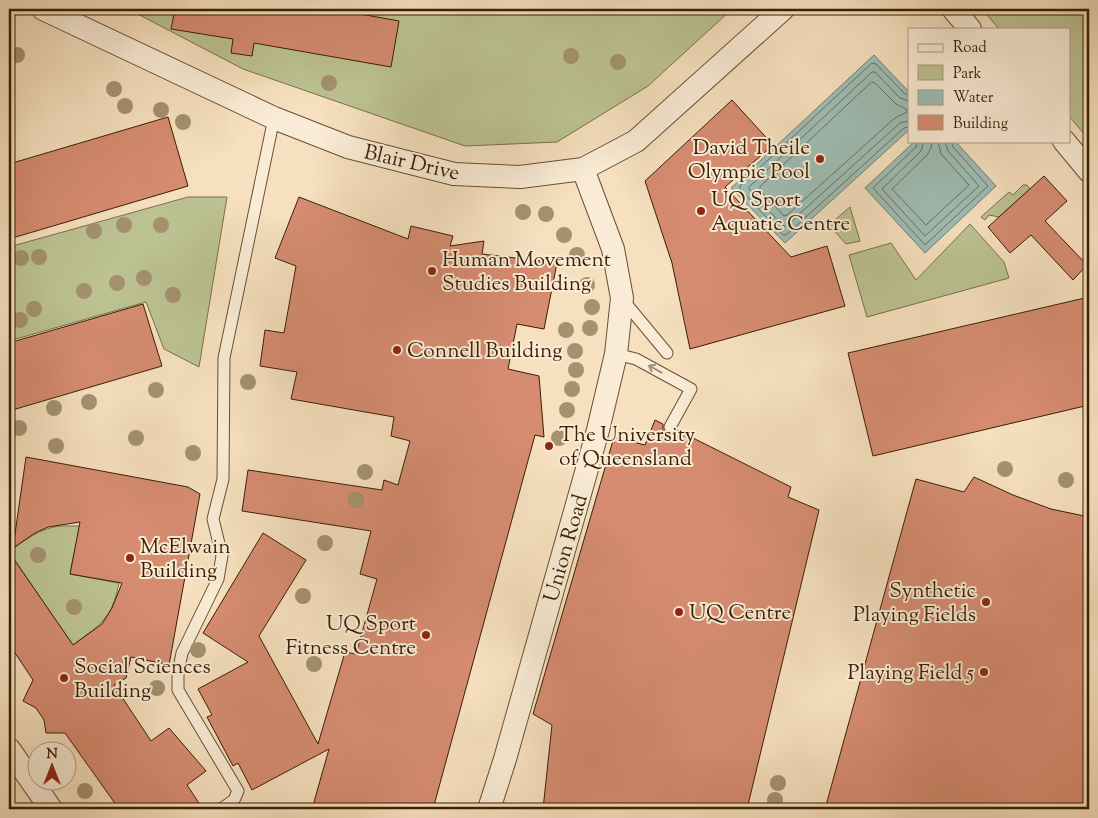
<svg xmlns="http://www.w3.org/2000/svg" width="1098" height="818" viewBox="0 0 1098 818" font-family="'Sorts Mill Goudy',serif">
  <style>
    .green { fill: #bcc292; stroke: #7b704a }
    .water { fill: #9dbdb4; stroke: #757e6d }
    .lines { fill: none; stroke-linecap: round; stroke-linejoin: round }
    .shore { stroke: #6c6e5c; stroke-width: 1 }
    .building { fill: #d68c71; stroke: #3a1f03 }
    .service-casing { stroke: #694f32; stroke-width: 13 }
    .minor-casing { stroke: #694f32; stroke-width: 24 }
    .service { stroke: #f9ebd5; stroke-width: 11 }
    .minor { stroke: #f9ebd5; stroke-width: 22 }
    .tree { fill: #a4916f }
    .oneway { stroke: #a38f76 }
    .poi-dot { fill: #8f2418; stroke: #f9ebd5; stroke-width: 2 }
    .labels { text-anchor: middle; stroke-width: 4; stroke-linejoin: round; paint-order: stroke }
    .poi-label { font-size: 21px; fill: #3a1f03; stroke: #f9ebd5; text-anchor: start }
    .street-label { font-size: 21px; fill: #3a1f03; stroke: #f9ebd5 }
  </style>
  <rect width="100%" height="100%" fill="#f6e0bf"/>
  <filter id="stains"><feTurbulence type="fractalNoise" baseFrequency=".004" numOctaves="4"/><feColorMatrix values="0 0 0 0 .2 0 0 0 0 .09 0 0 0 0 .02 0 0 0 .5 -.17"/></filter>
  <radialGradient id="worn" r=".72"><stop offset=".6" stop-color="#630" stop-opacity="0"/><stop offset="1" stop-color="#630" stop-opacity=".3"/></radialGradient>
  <path class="green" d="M128,9H732L648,86L557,142L465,146L243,69Z
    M982,9H1089V140L1069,116V29H999Z
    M1023,185H1027L1030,189L999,217L989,215L985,220L981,217L1009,192L1013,195Z
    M188,197H227L199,367L164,349L146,302L9,341V247Z
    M850,207L860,241L846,244L829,225Z
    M970,224L1004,262L1009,278L867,317L849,255L891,243L916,280Z
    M59,526H80L70,574L119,583C112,619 101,624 73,645L9,552C25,540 39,529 59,526Z"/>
  <path class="water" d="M874,55L909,92V130L785,243L731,188Z
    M915,141H955L996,186L925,253L865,188Z"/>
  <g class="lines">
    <path class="shore" d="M872,82L875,83L896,104L906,109L907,112L895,118L787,215L784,216L760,190V187Z
      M909,95L904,93L876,64L872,63L740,186V189L783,235H786L904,128L909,127
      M909,101L900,98L875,72H872L749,187V189L783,226H786L900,123L909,121
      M918,141L916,147L873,188L925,245L988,186L953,147L951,141
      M924,141L921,151L882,189L925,236L979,186L948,151L945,141
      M932,141L931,148L927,155L892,189L926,225L969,185L941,154L938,141"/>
  </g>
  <path class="building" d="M175,9H349V12L399,21L391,67L254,43L252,56L231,53L233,39L171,29Z
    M732,100L773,145L725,187L791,257L827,246L845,306L690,349L672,263L645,181Z
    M168,117L188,186L9,239V164Z
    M1044,176L1067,201L1045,221L1087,265L1073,280L1031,235L1010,253L988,227Z
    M299,197L408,239L411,226L453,236L450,246L484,241L482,254L557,263L544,329L517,324L508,369L539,376L544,437L535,435L433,809H312L329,749L252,790L238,763L233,766L207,717L212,715L198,689L248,662L203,633L263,533L306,560L259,636L318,744L345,652L356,654L377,579L360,574L371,531L242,511L248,470L382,490L384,480L398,485L410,441L391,436L394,417L291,399L297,372L260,366L265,330L284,333L296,266L275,258Z
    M1089,297V405L873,456L848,353Z
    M143,304L162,366L9,411V343Z
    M655,420L663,424V430L667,434H673L677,430L791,487L788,497L819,510L747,809H543L552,725L533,714L614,437L645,445Z
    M26,457L188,487L200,494L169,665L131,657L126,678L114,685L151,741L169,728L206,771L187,785L203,809H119L65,733H46L44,720L36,708L23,701L33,680L9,644V552L73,645L102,624L112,608L122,583L70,574L80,522L48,527L35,533L13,548Z
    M974,477L1013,495L1051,509L1089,517V809H825L916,479L964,492Z"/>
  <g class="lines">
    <defs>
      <path id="service" d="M623,300L667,353
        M616,354L636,359L691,389L670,427
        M221,809L234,800L238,791L178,690V673L182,653L218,579L222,556L213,519L223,479L224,358L274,118"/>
      <path id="minor" d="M43,9L274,118L348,147L454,174L520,177L583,169L636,141L783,9
        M953,9L970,29
        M1064,141L1089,171
        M9,749L51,809
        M489,809L505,759L598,430L616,354L622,298L613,249L583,169"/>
    </defs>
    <use href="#service" class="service-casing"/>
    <use href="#minor" class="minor-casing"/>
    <use href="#service" class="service"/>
    <use href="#minor" class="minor"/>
  </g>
  <g class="tree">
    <circle cx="17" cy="55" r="8"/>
    <circle cx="571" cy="56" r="8"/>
    <circle cx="618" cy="62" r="8"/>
    <circle cx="329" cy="83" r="8"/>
    <circle cx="114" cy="89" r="8"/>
    <circle cx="125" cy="106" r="8"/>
    <circle cx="161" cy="110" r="8"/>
    <circle cx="183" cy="122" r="8"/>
    <circle cx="523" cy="212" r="8"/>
    <circle cx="546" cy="214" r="8"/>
    <circle cx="124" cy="225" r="8"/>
    <circle cx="161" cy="225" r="8"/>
    <circle cx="94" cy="231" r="8"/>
    <circle cx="564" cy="235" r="8"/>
    <circle cx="577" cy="255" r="8"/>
    <circle cx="39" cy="257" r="8"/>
    <circle cx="21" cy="258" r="8"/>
    <circle cx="144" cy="278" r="8"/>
    <circle cx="117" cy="283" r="8"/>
    <circle cx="587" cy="285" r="8"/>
    <circle cx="84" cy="291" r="8"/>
    <circle cx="173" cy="295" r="8"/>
    <circle cx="592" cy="307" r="8"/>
    <circle cx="34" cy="309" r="8"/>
    <circle cx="20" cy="320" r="8"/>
    <circle cx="590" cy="328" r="8"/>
    <circle cx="566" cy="330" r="8"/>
    <circle cx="575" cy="351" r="8"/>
    <circle cx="576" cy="370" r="8"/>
    <circle cx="248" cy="382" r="8"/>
    <circle cx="572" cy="389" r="8"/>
    <circle cx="156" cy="390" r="8"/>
    <circle cx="89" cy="402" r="8"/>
    <circle cx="54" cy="408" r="8"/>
    <circle cx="567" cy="410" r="8"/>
    <circle cx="19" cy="428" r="8"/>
    <circle cx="136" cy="438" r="8"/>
    <circle cx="559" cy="438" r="8"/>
    <circle cx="56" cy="446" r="8"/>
    <circle cx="193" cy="453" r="8"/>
    <circle cx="1005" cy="469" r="8"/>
    <circle cx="365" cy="472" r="8"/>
    <circle cx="1066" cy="480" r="8"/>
    <circle cx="356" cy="500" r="8"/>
    <circle cx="325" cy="543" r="8"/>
    <circle cx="38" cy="555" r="8"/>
    <circle cx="303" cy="596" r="8"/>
    <circle cx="74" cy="607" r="8"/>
    <circle cx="198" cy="650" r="8"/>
    <circle cx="314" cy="664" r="8"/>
    <circle cx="157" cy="688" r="8"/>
    <circle cx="778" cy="783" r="8"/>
    <circle cx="85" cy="791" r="8"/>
    <circle cx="775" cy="800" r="8"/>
  </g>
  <defs><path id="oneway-shaft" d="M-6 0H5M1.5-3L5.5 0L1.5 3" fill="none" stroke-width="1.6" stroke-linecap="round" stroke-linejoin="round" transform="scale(1.25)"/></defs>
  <use class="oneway" href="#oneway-shaft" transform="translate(655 369) rotate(-151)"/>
  <g class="poi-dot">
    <circle cx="820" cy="159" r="5"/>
    <circle cx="701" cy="211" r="5"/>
    <circle cx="432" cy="271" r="5"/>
    <circle cx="397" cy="350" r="5"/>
    <circle cx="549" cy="446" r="5"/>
    <circle cx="130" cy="558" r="5"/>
    <circle cx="986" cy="602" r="5"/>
    <circle cx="679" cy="612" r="5"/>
    <circle cx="426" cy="635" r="5"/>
    <circle cx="984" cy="672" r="5"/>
    <circle cx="64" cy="678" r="5"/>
  </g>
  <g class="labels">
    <g class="poi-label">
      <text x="810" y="154" text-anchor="end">David Theile<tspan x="810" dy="24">Olympic Pool</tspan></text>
      <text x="711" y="206">UQ Sport<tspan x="711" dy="24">Aquatic Centre</tspan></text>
      <text x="442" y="266">Human Movement<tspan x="442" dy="24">Studies Building</tspan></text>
      <text x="407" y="357">Connell Building</text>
      <text x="559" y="441">The University<tspan x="559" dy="24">of Queensland</tspan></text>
      <text x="140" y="553">McElwain<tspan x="140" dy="24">Building</tspan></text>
      <text x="976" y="597" text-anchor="end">Synthetic<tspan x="976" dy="24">Playing Fields</tspan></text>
      <text x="689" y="619">UQ Centre</text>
      <text x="416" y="630" text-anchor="end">UQ Sport<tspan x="416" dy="24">Fitness Centre</tspan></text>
      <text x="74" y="673">Social Sciences<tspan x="74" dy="24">Building</tspan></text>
      <text x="974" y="679" text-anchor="end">Playing Field 5</text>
    </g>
    <g class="street-label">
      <text transform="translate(412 162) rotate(13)" y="7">Blair Drive</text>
      <text transform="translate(565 548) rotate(-74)" y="7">Union Road</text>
    </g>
  </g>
  <rect width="1098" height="818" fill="none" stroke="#f6e0bf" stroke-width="30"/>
  <rect x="10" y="10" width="1078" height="798" fill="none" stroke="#3a1f03" stroke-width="2.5"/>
  <rect x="15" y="15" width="1068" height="788" fill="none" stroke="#3a1f03"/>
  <rect x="908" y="28" width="162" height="115" fill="#f9ebd5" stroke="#ad9981"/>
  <rect x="918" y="44" width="25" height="8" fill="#f9ebd5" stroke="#ad9981"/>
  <text x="953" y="52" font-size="15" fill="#3a1f03">Road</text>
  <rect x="918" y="65" width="25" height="15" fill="#bcc292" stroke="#ad9981"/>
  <text x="953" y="78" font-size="15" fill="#3a1f03">Park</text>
  <rect x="918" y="90" width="25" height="15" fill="#9dbdb4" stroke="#ad9981"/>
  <text x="953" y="102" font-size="15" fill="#3a1f03">Water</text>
  <rect x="918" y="115" width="25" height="15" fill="#d68c71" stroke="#ad9981"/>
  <text x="953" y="128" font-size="15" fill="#3a1f03">Building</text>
  <g transform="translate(52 766)"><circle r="24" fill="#f9ebd5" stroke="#ad9981"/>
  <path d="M0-4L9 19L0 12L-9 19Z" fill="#8f2418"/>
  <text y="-8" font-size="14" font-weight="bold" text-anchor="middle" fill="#3a1f03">N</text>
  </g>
  <rect width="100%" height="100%" filter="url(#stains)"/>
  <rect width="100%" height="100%" fill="url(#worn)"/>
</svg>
